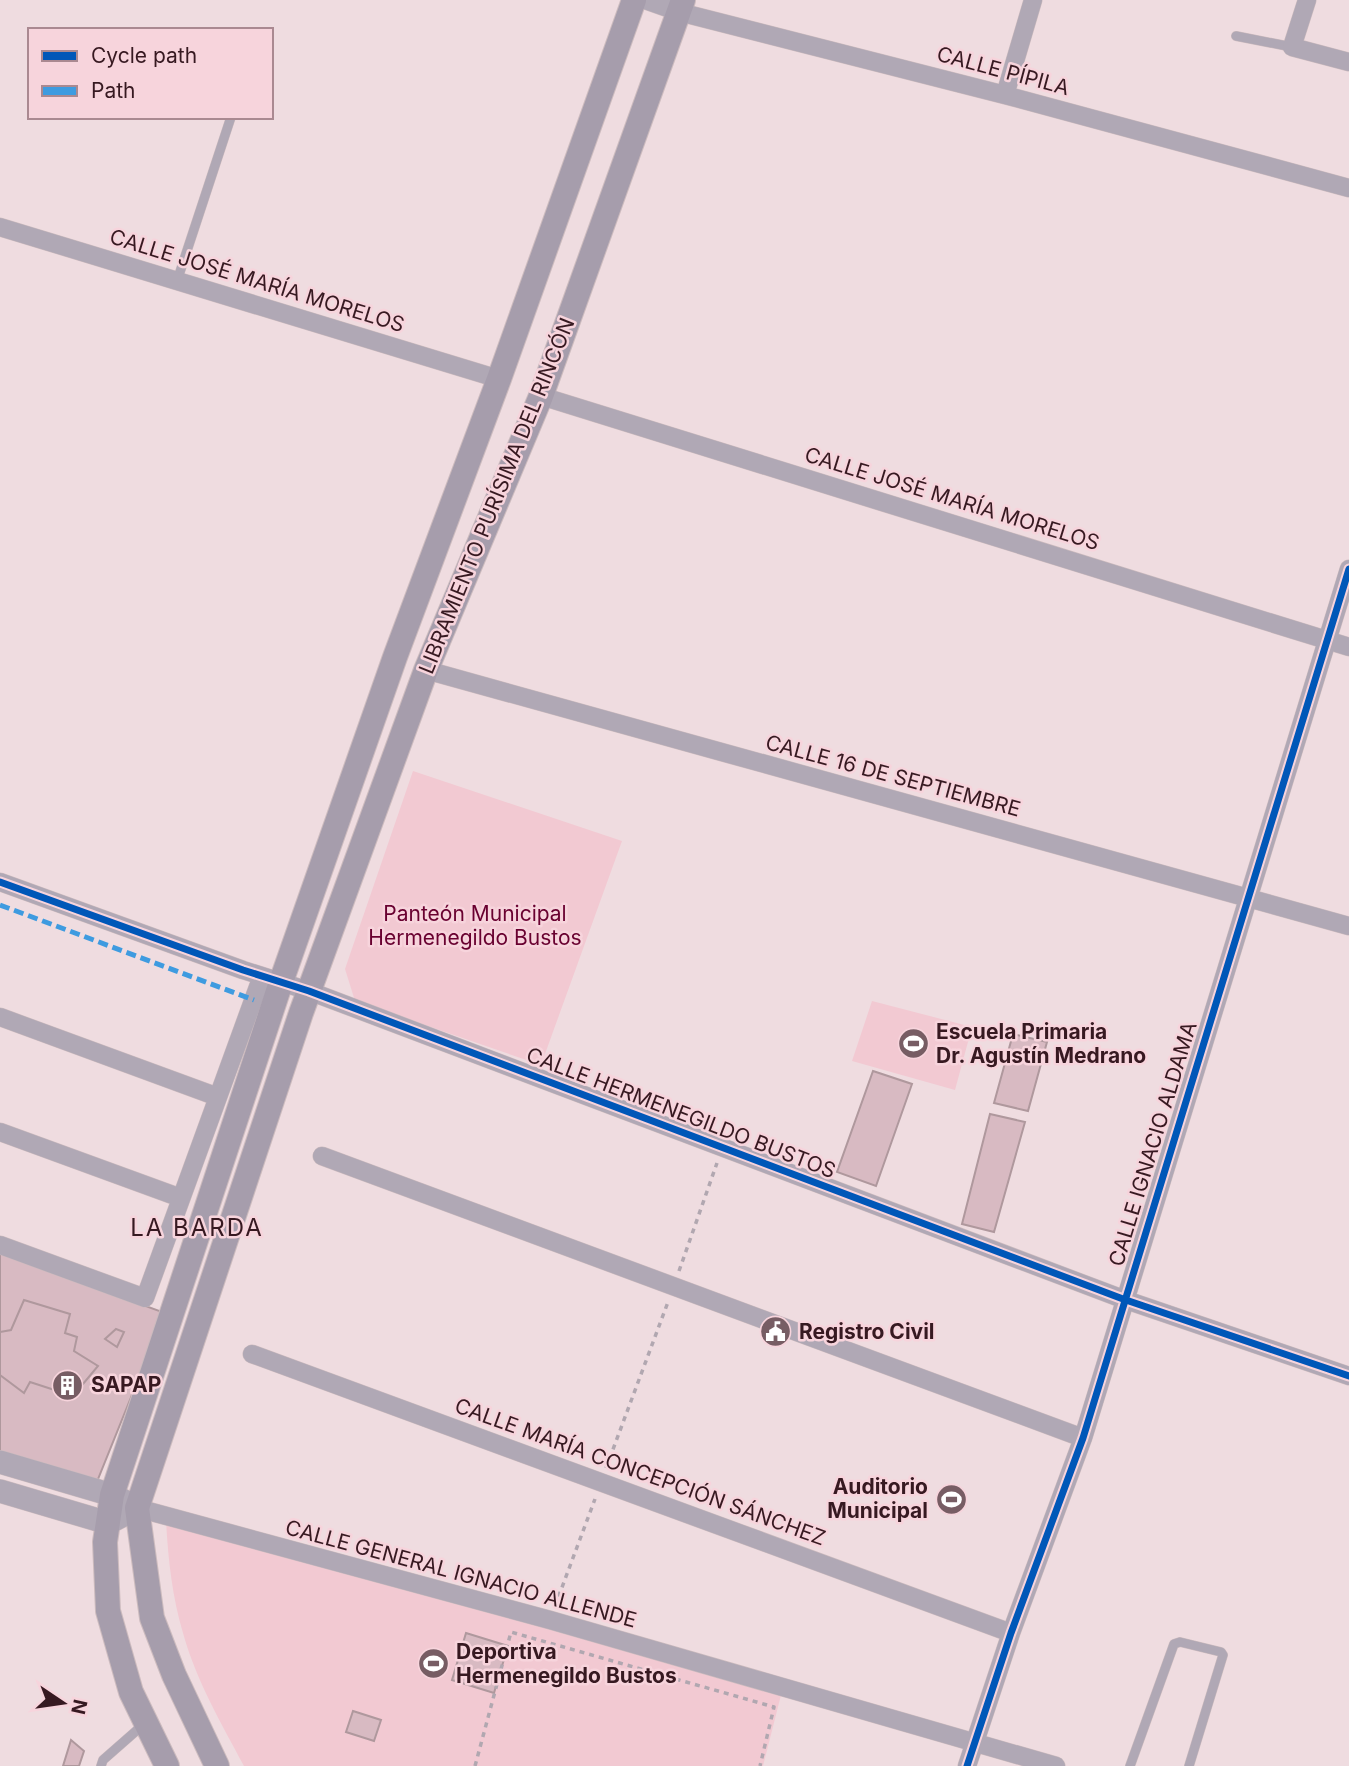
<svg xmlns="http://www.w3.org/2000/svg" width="1349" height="1766" viewBox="0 0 1349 1766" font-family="Inter,sans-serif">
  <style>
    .green { fill: #f2c9d2 }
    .building { fill: #d8bac2; stroke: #af989d; stroke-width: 2 }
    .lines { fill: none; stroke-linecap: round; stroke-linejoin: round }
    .service-casing { stroke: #ccbbbe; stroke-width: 10 }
    .minor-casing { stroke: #ccbbbe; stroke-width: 19 }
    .tertiary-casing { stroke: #ccbbbe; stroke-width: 24 }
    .secondary-casing { stroke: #ccbbbe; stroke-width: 26 }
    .path { stroke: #b1a7b0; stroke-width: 3.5; stroke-dasharray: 5 5; stroke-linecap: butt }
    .service { stroke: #b0a8b5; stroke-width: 9 }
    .minor { stroke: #b0a8b5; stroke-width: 18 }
    .tertiary { stroke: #b0a8b5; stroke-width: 23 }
    .secondary { stroke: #a69dac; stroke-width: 24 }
    .quiet { stroke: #3e9be0; stroke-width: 5; stroke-dasharray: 10 5; stroke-linecap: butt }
    .cycleway-casing { stroke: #f7d4dc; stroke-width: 11 }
    .cycleway { stroke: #0057b8; stroke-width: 7 }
    .labels { text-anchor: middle; stroke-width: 5; stroke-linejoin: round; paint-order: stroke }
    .street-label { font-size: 21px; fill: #371921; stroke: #f7d4dc }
    .park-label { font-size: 21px; fill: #690130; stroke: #f7d4dc }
    .poi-label { font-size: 21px; font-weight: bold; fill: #371921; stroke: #f7d4dc; text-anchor: start }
    .quarter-label { font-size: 24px; letter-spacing: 2px; fill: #371921; stroke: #f7d4dc }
  </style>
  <rect width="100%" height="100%" fill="#efdce0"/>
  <path class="green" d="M413,771L622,841L541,1065L355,1001L345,969Z
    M872,1001L972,1027L955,1090L852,1061Z
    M166,1520L781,1695L763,1766H244C221,1723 196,1680 183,1633C172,1596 168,1558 166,1520Z"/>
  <path class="building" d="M1013,1034L1047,1042L1028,1111L994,1103Z
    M873,1071L912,1084L876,1186L837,1172Z
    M990,1114L1025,1122L994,1232L962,1224Z
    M0,1253L165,1313L96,1484L0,1456Z
    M24,1300L70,1314L65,1333L77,1337L74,1351L98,1366L73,1396L30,1382L24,1393L0,1375V1332L11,1330Z
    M116,1329L124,1332L117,1347L105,1339Z
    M466,1633L508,1646L494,1693L452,1680Z
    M353,1711L381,1720L374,1741L346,1732Z
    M71,1740L84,1751L79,1766H63Z"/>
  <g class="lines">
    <defs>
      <path id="service" d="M1236,36L1292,47
        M177,281L231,117
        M101,1766L103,1760L144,1724
        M1130,1766L1174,1644L1180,1642L1221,1652L1223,1655L1189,1766"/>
      <path id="minor" d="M645,0L679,12L1005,95L1349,188
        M1307,0L1292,47L1349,62
        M1005,95L1033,0
        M0,227L499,379
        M541,396L1349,647
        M426,670L1349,926
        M0,882L243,970L309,991L1123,1299L1349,1376
        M0,1017L218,1097
        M0,1132L181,1198
        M322,1156L1083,1438
        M0,1245L145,1298L262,976
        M252,1354L1011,1633
        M137,1508L550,1620L1056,1766
        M967,1766L1011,1633L1083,1438L1349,569"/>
      <path id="tertiary" d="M0,1462L112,1495L128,1503
        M0,1491L108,1523L137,1508"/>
      <path id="secondary" d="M167,1766L131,1692L108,1611L105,1542L112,1495L281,982L395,657L499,379L634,0
        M217,1766L174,1675L152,1618L137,1508L301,1013L426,670L541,396L683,0"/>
    </defs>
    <use href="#service" class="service-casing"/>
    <use href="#minor" class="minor-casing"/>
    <use href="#tertiary" class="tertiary-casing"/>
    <use href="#secondary" class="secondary-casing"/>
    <path class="path" d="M679,1271L717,1163
      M606,1468L668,1302
      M555,1606L595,1499
      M475,1766L511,1632L774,1707L760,1766"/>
    <use href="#service" class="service"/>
    <use href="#minor" class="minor"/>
    <use href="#tertiary" class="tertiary"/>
    <use href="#secondary" class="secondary"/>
    <path class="quiet" d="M0,905L254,1000"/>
    <defs>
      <path id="cycleway" d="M0,882L243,970L309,991L1123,1299L1349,1376
        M967,1766L1011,1633L1083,1438L1349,569"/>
    </defs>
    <use href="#cycleway" class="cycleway-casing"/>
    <use href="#cycleway" class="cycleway"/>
  </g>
  <defs>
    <symbol id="stadium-disc" viewBox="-11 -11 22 22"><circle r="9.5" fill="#775d64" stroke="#f7d4dc"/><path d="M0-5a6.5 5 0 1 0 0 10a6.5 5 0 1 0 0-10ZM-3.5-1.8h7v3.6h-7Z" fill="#fff"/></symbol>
    <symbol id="civic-disc" viewBox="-11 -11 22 22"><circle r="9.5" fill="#775d64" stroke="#f7d4dc"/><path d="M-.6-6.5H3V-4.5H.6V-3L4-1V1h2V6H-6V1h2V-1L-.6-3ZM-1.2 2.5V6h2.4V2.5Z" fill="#fff"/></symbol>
    <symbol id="building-disc" viewBox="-11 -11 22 22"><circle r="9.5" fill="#775d64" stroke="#f7d4dc"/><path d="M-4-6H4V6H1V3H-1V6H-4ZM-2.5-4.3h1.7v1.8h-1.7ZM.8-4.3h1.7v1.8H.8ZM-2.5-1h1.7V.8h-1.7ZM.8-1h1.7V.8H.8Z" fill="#fff"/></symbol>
  </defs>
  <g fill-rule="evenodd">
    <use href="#stadium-disc" x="896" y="1026" width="35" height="35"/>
    <use href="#civic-disc" x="758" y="1314" width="35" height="35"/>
    <use href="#building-disc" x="50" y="1368" width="35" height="35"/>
    <use href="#stadium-disc" x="934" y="1482" width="35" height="35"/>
    <use href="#stadium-disc" x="416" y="1646" width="35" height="35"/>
  </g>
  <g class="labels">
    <g class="street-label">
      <text transform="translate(1003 71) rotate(15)" y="7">CALLE PÍPILA</text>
      <text transform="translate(257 281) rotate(17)" y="7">CALLE JOSÉ MARÍA MORELOS</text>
      <text transform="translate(497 496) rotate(-68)" y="7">LIBRAMIENTO PURÍSIMA DEL RINCÓN</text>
      <text transform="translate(952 499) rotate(17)" y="7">CALLE JOSÉ MARÍA MORELOS</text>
      <text transform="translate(893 776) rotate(15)" y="7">CALLE 16 DE SEPTIEMBRE</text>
      <text transform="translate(681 1113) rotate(21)" y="7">CALLE HERMENEGILDO BUSTOS</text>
      <text transform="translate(1153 1144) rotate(-73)" y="7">CALLE IGNACIO ALDAMA</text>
      <text transform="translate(640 1472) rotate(20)" y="7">CALLE MARÍA CONCEPCIÓN SÁNCHEZ</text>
      <text transform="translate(461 1574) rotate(15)" y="7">CALLE GENERAL IGNACIO ALLENDE</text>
    </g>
    <g class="park-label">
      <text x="475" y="921">Panteón Municipal<tspan x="475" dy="24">Hermenegildo Bustos</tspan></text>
    </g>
    <g class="poi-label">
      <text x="936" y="1039">Escuela Primaria<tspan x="936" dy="24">Dr. Agustín Medrano</tspan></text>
      <text x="799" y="1339">Registro Civil</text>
      <text x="91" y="1392">SAPAP</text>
      <text x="928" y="1494" text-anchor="end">Auditorio<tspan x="928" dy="24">Municipal</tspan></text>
      <text x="456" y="1659">Deportiva<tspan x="456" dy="24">Hermenegildo Bustos</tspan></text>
    </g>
    <g class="quarter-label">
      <text x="197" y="1236">LA BARDA</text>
    </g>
  </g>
  <rect x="28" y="28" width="245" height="91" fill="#f7d4dc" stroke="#aa8991" stroke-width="2"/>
  <rect x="42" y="51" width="35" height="10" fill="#0057b8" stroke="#aa8991" stroke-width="2"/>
  <text x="91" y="63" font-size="21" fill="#371921">Cycle path</text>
  <rect x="42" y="86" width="35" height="10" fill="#3e9be0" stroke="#aa8991" stroke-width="2"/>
  <text x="91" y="98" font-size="21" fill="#371921">Path</text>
  <g transform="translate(63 1703) rotate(103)" stroke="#f7d4dc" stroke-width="5" paint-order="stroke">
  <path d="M0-5L12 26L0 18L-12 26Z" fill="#371921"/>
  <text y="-10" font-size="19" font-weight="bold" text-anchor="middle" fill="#371921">N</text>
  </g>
</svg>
